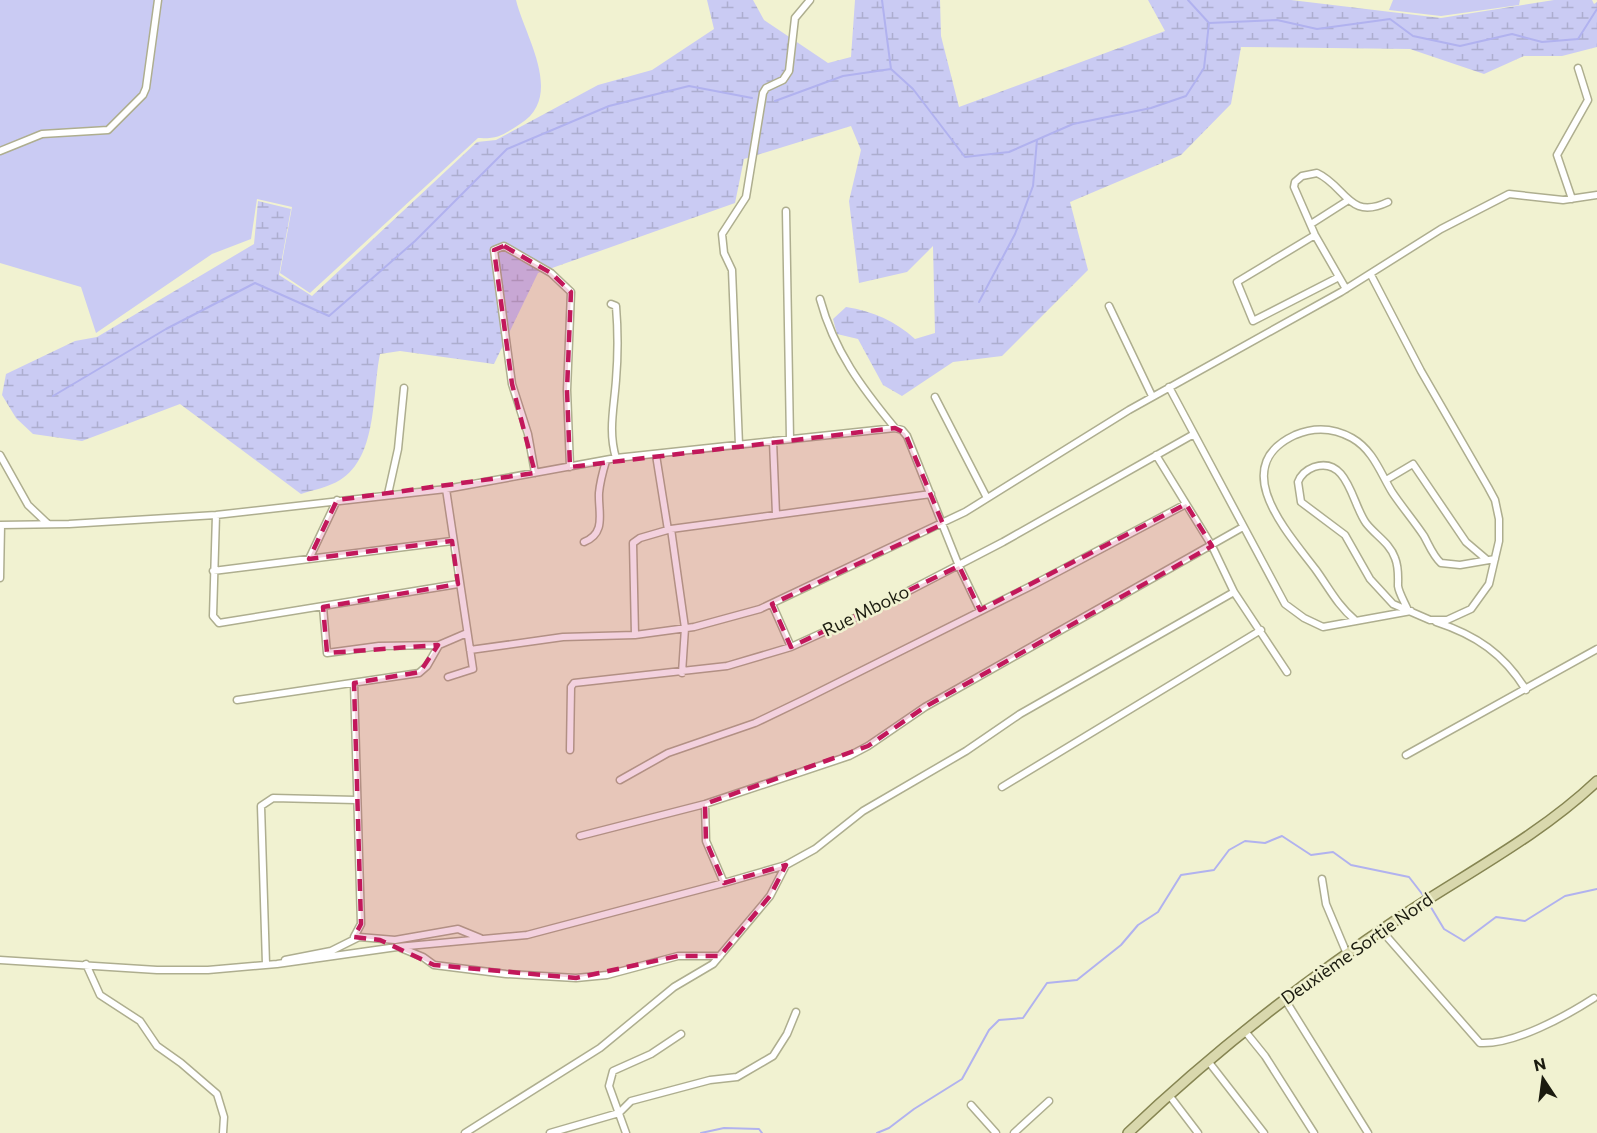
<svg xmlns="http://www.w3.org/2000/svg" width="1597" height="1133" viewBox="0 0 1597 1133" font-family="Commissioner,sans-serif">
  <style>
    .green { fill: #cacbf3 }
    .wetland { fill: url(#wetland-marsh) }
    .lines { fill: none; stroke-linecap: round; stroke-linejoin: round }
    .stream { stroke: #b1b2ef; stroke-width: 2 }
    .street-casing { stroke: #aeae8f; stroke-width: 9 }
    .primary-casing { stroke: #868552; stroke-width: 12 }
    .street { stroke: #fff; stroke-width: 6 }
    .primary { stroke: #d9d8ad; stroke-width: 9 }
    .marked { fill: #c2185b; fill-opacity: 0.2; stroke: #c2185b; stroke-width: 4.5; stroke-dasharray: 12 8; stroke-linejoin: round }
    .labels { text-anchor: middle; stroke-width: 5; stroke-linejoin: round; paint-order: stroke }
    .street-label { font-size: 18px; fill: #1b1b0f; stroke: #f1f2d1 }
  </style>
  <defs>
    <pattern id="wetland-marsh" width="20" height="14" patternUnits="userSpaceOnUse" patternTransform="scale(1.5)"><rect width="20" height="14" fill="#cacbf3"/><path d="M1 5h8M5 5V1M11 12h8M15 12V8" fill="none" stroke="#adaecf"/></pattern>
  </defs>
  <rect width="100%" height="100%" fill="#f1f2d1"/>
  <path class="green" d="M0,0H516C525,37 565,96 520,124C503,135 498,139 478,138L310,293L280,273L292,207L257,199L251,239L212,254L96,333L81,287L0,263Z
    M1393,0H1520L1519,5L1441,16L1389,10Z"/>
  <path class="wetland" d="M707,0H753L764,20L828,63L851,57L855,0H940L941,36L959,107L1165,31L1148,0H1291L1441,18L1554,0H1592L1594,4L1597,2V47L1562,56H1524L1484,74L1410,49L1241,47L1231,104L1181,155L1070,202L1088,270L1002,356L953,362L902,396L883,385L858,339L837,334L833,319L846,307C873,311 895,321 915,339L935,333L933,246L907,272L859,283L849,201L861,150L851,126L744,159L735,203L538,273L494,364L400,351L380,354C372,392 378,457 340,480C329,487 313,490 301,494L180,404L82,441L33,434L16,418L2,395L6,374L75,341L97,337L254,244L258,201L291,209L279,275L312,296L477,142L496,140L598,85L652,70L714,29Z"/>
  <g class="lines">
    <path class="stream" d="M882,0L891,69
      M1188,0L1209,23
      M775,101L843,76L891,69L913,89L965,157L1009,152L1073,124L1151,108L1186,96L1204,68L1209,23L1277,20L1317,29L1390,19L1413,36L1460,46L1512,34L1542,42L1578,39L1597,9
      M979,302L1015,234L1033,186L1037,140
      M53,396L166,329L255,283L329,316L415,241L507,149L609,106L689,86L752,98
      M1429,904L1444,929L1464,941L1496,917L1525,921L1565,896L1597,889
      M701,1133L724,1128L759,1129L762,1133
      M877,1133L889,1128L914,1109L962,1079L989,1030L999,1020L1023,1018L1047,983L1077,980L1121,945L1138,925L1158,912L1181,875L1214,870L1229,850L1245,841L1265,843L1282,836L1311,855L1333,852L1351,865L1409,877L1426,899"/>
    <defs>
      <path id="street" d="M0,151L42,134L108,130L143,95L146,88L158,0
        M1572,199L1557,155L1588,100L1578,68
        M786,211L790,439
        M1311,224L1347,201
        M1315,235L1237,282L1253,321L1339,277
        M1371,275L1421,371L1488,487L1495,500L1499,519V541L1489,584L1471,609L1447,620H1430L1393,604L1370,579L1345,535L1301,502L1298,482C1301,474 1306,470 1314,467C1348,456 1352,504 1366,523C1375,535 1390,543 1395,558C1399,568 1398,576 1398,586C1399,593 1404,601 1407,608
        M1346,289L1315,235L1294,187L1295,182L1302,176L1317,173C1346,186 1348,221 1388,202
        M820,299C834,351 862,388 895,428
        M611,304L616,306C618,330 618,356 616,380C614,408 608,431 616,458
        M1109,306L1152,396
        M1169,387L1285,604L1304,618L1323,627L1411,611
        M935,397L987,498
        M773,441L776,514
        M739,445L732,270L724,253L722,234L746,197L763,93L766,88L783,80L789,71L795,18L810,0
        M0,455L28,505L47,523
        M656,455L668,530
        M1156,455L1212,546L1234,592L1287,672
        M535,473L528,434L512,384L494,250L504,246L551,273L571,292L567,390L570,467
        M1386,480L1413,464L1466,542L1486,559
        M446,489L473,669L448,677
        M388,494L398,449L404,388
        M216,515L213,616L219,623L458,584
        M0,525L69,524L216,515L446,489L616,458L895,428L902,430L907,436L959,566L980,610
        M671,529L685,628L682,673
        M584,542C607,533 598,512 599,493C600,482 603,471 606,461
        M309,559L337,500
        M213,571L452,541
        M0,578L1,525
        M772,604L791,647
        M323,607L327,653L379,646L439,645
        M1355,620C1338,606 1329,588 1316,570C1289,534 1226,467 1295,435C1314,427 1334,428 1352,438C1373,450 1380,472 1392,492C1402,507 1414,521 1424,536C1429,545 1433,556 1441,563L1460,565L1495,559
        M1436,622C1476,635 1504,654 1526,690
        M635,635L633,543L640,538L671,529L931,494
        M470,650L563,637L635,635L694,627L760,609L965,512L1129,410L1341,292L1441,229L1509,194L1563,200L1597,195
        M354,683L361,924L354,937
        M237,700L419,673L427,666L439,645L467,633
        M570,750L571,687L574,683L727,666L791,647L870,611L1003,542L1194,434
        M1406,755L1597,649
        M620,780L668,753L755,723L805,699L1033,585L1186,504
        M1002,787L1261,630
        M705,804L706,841L724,883
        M580,836L705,804L849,756L868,746L925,707L1243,527
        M1322,879L1326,904L1347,954
        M1381,930L1480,1043C1514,1045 1566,1016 1594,998
        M401,948L423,957L434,965L506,974L576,978L607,975L678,956H720
        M0,960L157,970H208L277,964L397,947L527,935L724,883L786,865L815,849L863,811L966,751L1020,714L1234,592
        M285,960L331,951L359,937L395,940L458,929L480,938
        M86,964L100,995L140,1021L157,1046L181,1063L217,1094L224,1117L223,1133
        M266,964L261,806L273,798L356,800
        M1284,998L1368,1133
        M1244,1030L1265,1056L1314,1133
        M1208,1061L1264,1133
        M1169,1095L1198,1133
        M971,1105L996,1133
        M465,1133L600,1048L674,987L713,964L770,896L786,865
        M550,1133L619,1113L631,1101L710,1080L737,1077L773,1056L787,1034L796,1012
        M626,1133L609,1086L613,1071L651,1054L681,1034
        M1014,1133L1049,1101"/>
      <path id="primary" d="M1128,1133C1212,1053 1303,982 1399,918C1465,874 1539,836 1597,781"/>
    </defs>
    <use href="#street" class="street-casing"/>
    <use href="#primary" class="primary-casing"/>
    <use href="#street" class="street"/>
    <use href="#primary" class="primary"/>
  </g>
  <path class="marked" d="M504,246L551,273L571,292L567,390L570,467L895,428L905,433L943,524L772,604L791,647L959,566L980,610L1186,504L1212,546L925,707L868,746L705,804L706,841L724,883L786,865L770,896L720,956H678L576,978L434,965L380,940L354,937L361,924L354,683L420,672L438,645L327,653L323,607L458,584L452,541L309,559L337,500L535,473L512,384L494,250Z"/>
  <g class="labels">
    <g class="street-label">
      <text transform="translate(866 611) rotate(-26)" y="6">Rue Mboko</text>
      <text transform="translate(1357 949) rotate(-35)" y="6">Deuxième Sortie Nord</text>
    </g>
  </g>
  <g transform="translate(1543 1079) rotate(347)" stroke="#f1f2d1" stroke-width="4.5" paint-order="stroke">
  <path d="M0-4.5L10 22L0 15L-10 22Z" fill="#1b1b0f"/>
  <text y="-9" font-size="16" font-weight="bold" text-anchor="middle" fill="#1b1b0f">N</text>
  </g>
</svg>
